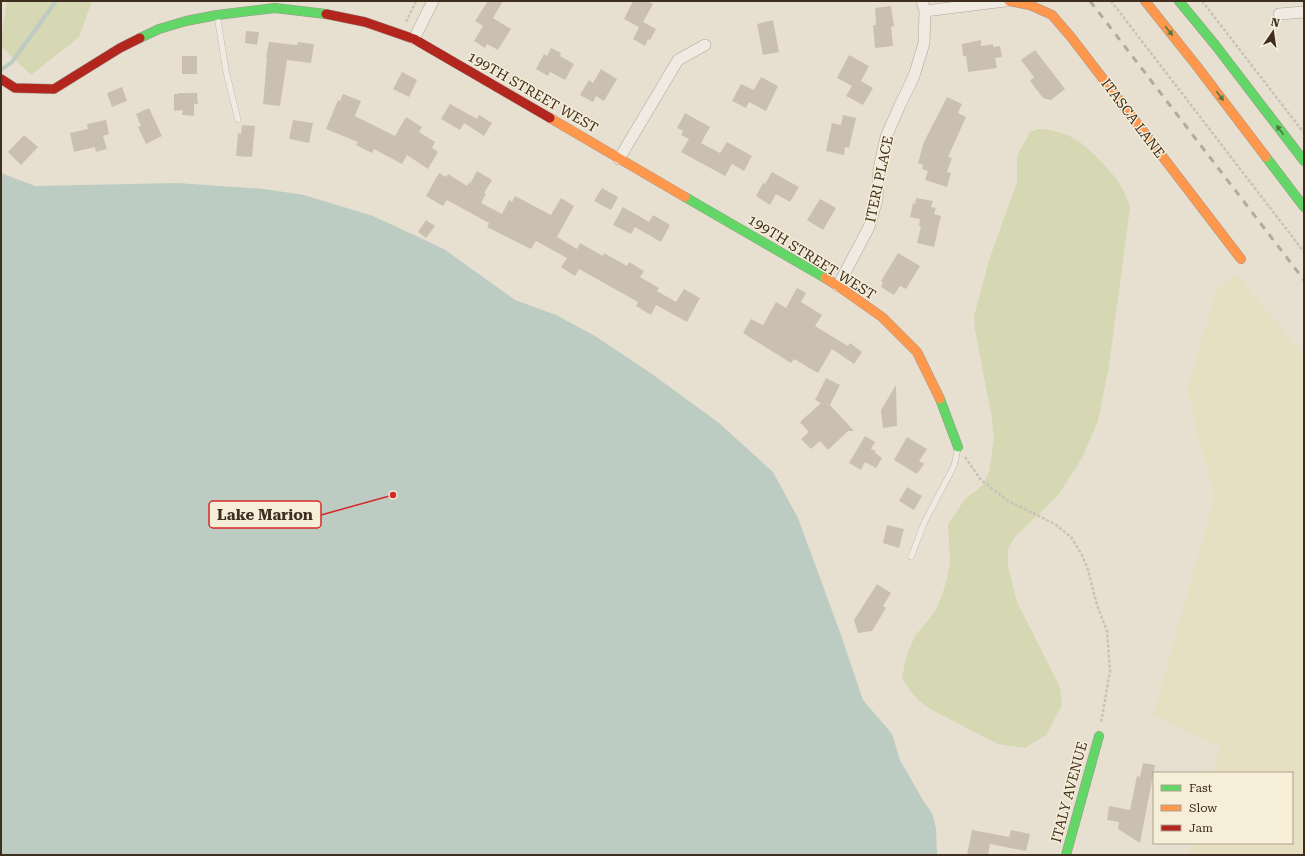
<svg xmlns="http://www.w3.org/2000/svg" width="1305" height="856" viewBox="0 0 1305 856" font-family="'Roboto Serif',serif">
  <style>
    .farmland { fill: #e6dfc2 }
    .green { fill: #d6d7b3 }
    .water { fill: #bcccc2 }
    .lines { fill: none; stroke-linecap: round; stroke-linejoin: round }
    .stream { stroke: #bcccc2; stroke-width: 4 }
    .building { fill: #cbbfb2 }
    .lane-casing { stroke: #ada599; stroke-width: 6 }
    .street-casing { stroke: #ada599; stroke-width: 12 }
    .fast-casing { stroke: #9c958a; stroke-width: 10 }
    .slow-casing { stroke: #9c958a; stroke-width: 10 }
    .jam-casing { stroke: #9c958a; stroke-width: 10 }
    .path { stroke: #c8c2b9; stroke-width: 2.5; stroke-dasharray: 3 2; stroke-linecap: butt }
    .lane { stroke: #efebe3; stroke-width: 5.5 }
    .street { stroke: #efebe3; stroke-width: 11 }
    .fast { stroke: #63d668; stroke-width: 9 }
    .slow { stroke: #ff974d; stroke-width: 9 }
    .jam { stroke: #b3261e; stroke-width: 9 }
    .rail { stroke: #afaaa2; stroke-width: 3; stroke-dasharray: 7 7; stroke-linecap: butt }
    .oneway { fill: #4e7a40 }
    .labels { text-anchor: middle; stroke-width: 3; stroke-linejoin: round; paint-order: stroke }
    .street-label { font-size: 14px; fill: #3d2e20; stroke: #f7eed8 }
    .leader { fill: none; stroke: #d62828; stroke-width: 1.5 }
    .callout-dot { fill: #d62828; stroke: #f7eed8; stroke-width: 1.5 }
    .callout { fill: #f7eed8; stroke: #d62828; stroke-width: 1.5 }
    .callout-label { font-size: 15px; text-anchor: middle; font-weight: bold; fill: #3d2e20 }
  </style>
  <rect width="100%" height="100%" fill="#e7e0d1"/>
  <path class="farmland" d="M1237,274L1304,356V855H1188L1192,843H1292V773H1213L1220,747L1153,715L1215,496L1199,442L1187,389L1216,292Z"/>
  <path class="green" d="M7,1H92L79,37L31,75L1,46V38Z
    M1038,129C1051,129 1065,133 1077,140C1081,142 1085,147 1089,150C1106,165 1125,185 1130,208L1109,366L1098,421L1082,458L1059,494L1014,538L1008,549V566L1017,602L1060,687L1062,705L1046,735L1025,748L998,744L932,710L919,701L910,691L902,678L906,657L915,636L934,613L941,598L947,579L950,561L948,524L965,499L983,485L989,472L994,439L991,413L975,330L974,316L990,257L1017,182V156L1030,132Z"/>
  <path class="water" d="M1,173L35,186L178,183L264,189L304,195L373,216L444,249L515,300L556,315L595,336L652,374L719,423L773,472L798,518L841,635L863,700L892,734L900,760L924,802L932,813L936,828L937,855H1Z"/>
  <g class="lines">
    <path class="stream" d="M1,70L12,62L56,1"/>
  </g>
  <path class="building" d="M488,1H503L493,18L511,29L498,50L487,44L485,48L474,41L483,26L475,21Z
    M633,1H647L653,4L643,22L656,29L650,40L648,39L645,46L633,39L639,27L624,19Z
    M891,6L894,26L891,27L893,46L875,48L873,25H876L875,8Z
    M773,20L779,52L763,55L757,24Z
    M246,31L259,32L257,45L245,43Z
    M981,40V46L993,44V47L1000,46L1002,57L995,58L997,68L968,72L966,56H963L962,44Z
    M269,42L297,45L298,42L314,44L311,63L287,60L280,106L263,104L267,58H266Z
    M551,48L561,53L560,56L574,64L565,80L550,72L548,76L536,69L544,54L547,56Z
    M1035,50L1065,89L1051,100L1043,98L1030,81L1034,77L1021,60Z
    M849,55L869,66L861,81L873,88L863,105L846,96L852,86L837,78Z
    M182,56H197V74H182Z
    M601,69L617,79L604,101L596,96L593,102L580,95L589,80L593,83Z
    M402,72L417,80L409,97L393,89Z
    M761,77L778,86L766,111L749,102L746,108L732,101L741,84L754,90Z
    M122,87L127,101L112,107L107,93Z
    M178,93H197L198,104H194V116L182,115L183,110L174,111V94H178Z
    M343,94L361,101L355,116L395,136L406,117L422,127L419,132L435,142L432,148L438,152L428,169L407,155L402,164L374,149L372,153L356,145L358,142L326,129L338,100L340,101Z
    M947,97L962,104L958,113L966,117L948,157L952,158L947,172L951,173L947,187L925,180L928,171L922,169L923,165L918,163L924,142Z
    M450,104L477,119L479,115L492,123L484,136L464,123L460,130L441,119Z
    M149,108L162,136L146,144L138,127L141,126L136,114Z
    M685,113L710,127L701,143L720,153L727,142L752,156L744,171L732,164L725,176L681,152L689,139L681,135L683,131L677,128Z
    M843,115L856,118L849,148L845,147L844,155L826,151L832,123L841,125Z
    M106,120L109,134L103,136L107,149L96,152L95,147L74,152L70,133L88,129L87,124Z
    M293,120L313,123L309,143L289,139Z
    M242,125L255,126L252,157L236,156L238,133L241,134Z
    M24,135L38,147L21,165L8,152Z
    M477,171L492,180L484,193L486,194L481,203L502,214L509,200L512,202L515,196L551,215L561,198L574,206L557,237L577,249L580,243L603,256L604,253L627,266L629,262L644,271L640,277L659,288L657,291L676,302L684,289L700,298L687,322L656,305L651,315L636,306L638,302L579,269L575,276L561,267L567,258L536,241L531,249L487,227L489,223L447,200L443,206L426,196L439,173L446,177L448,174L467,186L469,182L470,184Z
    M772,172L799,187L790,202L776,194L770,205L756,196L763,183L765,184Z
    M602,188L618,197L611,210L594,201Z
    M916,198L933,201L931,207L936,208L934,214L941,216L934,247L917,243L921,226H919L920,219L910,217L913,203L915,204Z
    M820,199L836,208L823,230L807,220Z
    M623,207L649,222L653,215L670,225L661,242L635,227L631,234L613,225Z
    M426,220L435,226L426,238L418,232Z
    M898,253L920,266L906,289L900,286L894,295L881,287L883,283L881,281Z
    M797,288L806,293L801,302L822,315L815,326L848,346L850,343L862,352L854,364L832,349L818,373L794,359L791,363L743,333L751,319L763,325L776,302L786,308Z
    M826,378L840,385L830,405L854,431H848L828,450L820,441L811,449L801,439L809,432L800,422L821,403L815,400Z
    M896,385L897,426L883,428L881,410Z
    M865,436L875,442L871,449L876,451L875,453L882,458L876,468L865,462L861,470L849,463Z
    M907,437L927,449L919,461L924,464L917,474L894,460Z
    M907,487L922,496L914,510L899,501Z
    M887,525L904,529L899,548L883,543Z
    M877,584L891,593L883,606L886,608L872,631L858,633L854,620Z
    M1143,763L1155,765L1140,843L1118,829L1119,822L1107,820L1109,806L1130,810L1137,776L1140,777Z
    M972,830L1009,837L1011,830L1030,834L1026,851L990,844L988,855H967Z"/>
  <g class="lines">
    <defs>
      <path id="lane" d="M217,15L226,71L238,120
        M911,557L925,521L954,466L958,448"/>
      <path id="street" d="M925,11L1005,1
        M1279,14L1304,12
        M414,39L433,1
        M619,159L678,60L705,45
        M838,286L869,227L877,200L879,169L886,137L900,105L914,76L924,43L925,11L922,1"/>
      <path id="fast" d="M1179,1L1216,46L1304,161
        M140,38L159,29L186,21L217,15L275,8L326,14
        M1266,157L1304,207
        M685,197L825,278
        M940,399L958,447
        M1066,855L1099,736"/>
      <path id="slow" d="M1009,1L1030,5L1052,15L1071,37L1241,259
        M1145,1L1196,65L1266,157
        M550,118L685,197
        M825,278L838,286L882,317L917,352L940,399"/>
      <path id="jam" d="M326,14L365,22L414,39L550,118
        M1,79L15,88L54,89L120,48L140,38"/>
    </defs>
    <use href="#lane" class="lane-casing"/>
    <use href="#street" class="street-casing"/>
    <use href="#fast" class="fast-casing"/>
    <use href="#slow" class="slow-casing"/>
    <use href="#jam" class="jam-casing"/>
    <path class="path" d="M1111,1L1304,252
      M1202,1L1304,133
      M406,22L416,1
      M965,457L981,480L1008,501L1055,524L1071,537L1082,555L1088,570L1097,605L1107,631L1110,671L1101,723"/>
    <use href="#lane" class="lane"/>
    <use href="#street" class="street"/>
    <use href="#fast" class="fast"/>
    <use href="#slow" class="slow"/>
    <use href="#jam" class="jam"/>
    <path class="rail" d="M1090,1L1304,280"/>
  </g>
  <defs><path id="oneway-solid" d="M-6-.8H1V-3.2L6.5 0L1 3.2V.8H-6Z"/></defs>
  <g class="oneway">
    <use href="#oneway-solid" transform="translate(1169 31) rotate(51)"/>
    <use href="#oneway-solid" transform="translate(1220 96) rotate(53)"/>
    <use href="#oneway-solid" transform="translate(1280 130) rotate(-127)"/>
  </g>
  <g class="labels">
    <g class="street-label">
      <text transform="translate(533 92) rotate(30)" y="5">199TH STREET WEST</text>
      <text transform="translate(1133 118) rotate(53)" y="5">ITASCA LANE</text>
      <text transform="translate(879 179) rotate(-78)" y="5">ITERI PLACE</text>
      <text transform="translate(812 257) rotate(32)" y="5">199TH STREET WEST</text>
      <text transform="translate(1069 792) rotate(-75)" y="5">ITALY AVENUE</text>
    </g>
  </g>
  <path class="leader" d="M393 495L321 515"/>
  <circle class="callout-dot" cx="393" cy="495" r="4"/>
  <rect class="callout" x="209" y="501" width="112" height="27" rx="4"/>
  <g class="callout-label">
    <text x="265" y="520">Lake Marion</text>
  </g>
  <rect width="1305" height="856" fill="none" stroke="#3d2e20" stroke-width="4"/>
  <rect x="1153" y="772" width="140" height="72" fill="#f7eed8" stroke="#ada18e"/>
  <rect x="1161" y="785" width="20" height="6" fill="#63d668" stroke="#ada18e"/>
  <text x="1189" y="792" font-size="12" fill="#3d2e20">Fast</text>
  <rect x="1161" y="805" width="20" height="6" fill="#ff974d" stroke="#ada18e"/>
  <text x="1189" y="812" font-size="12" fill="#3d2e20">Slow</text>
  <rect x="1161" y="825" width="20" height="6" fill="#b3261e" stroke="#ada18e"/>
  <text x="1189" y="832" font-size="12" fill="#3d2e20">Jam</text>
  <g transform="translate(1273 32) rotate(13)" stroke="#f7eed8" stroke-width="3" paint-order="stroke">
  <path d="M0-3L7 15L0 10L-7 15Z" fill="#3d2e20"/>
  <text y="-6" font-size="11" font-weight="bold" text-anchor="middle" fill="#3d2e20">N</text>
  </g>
</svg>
